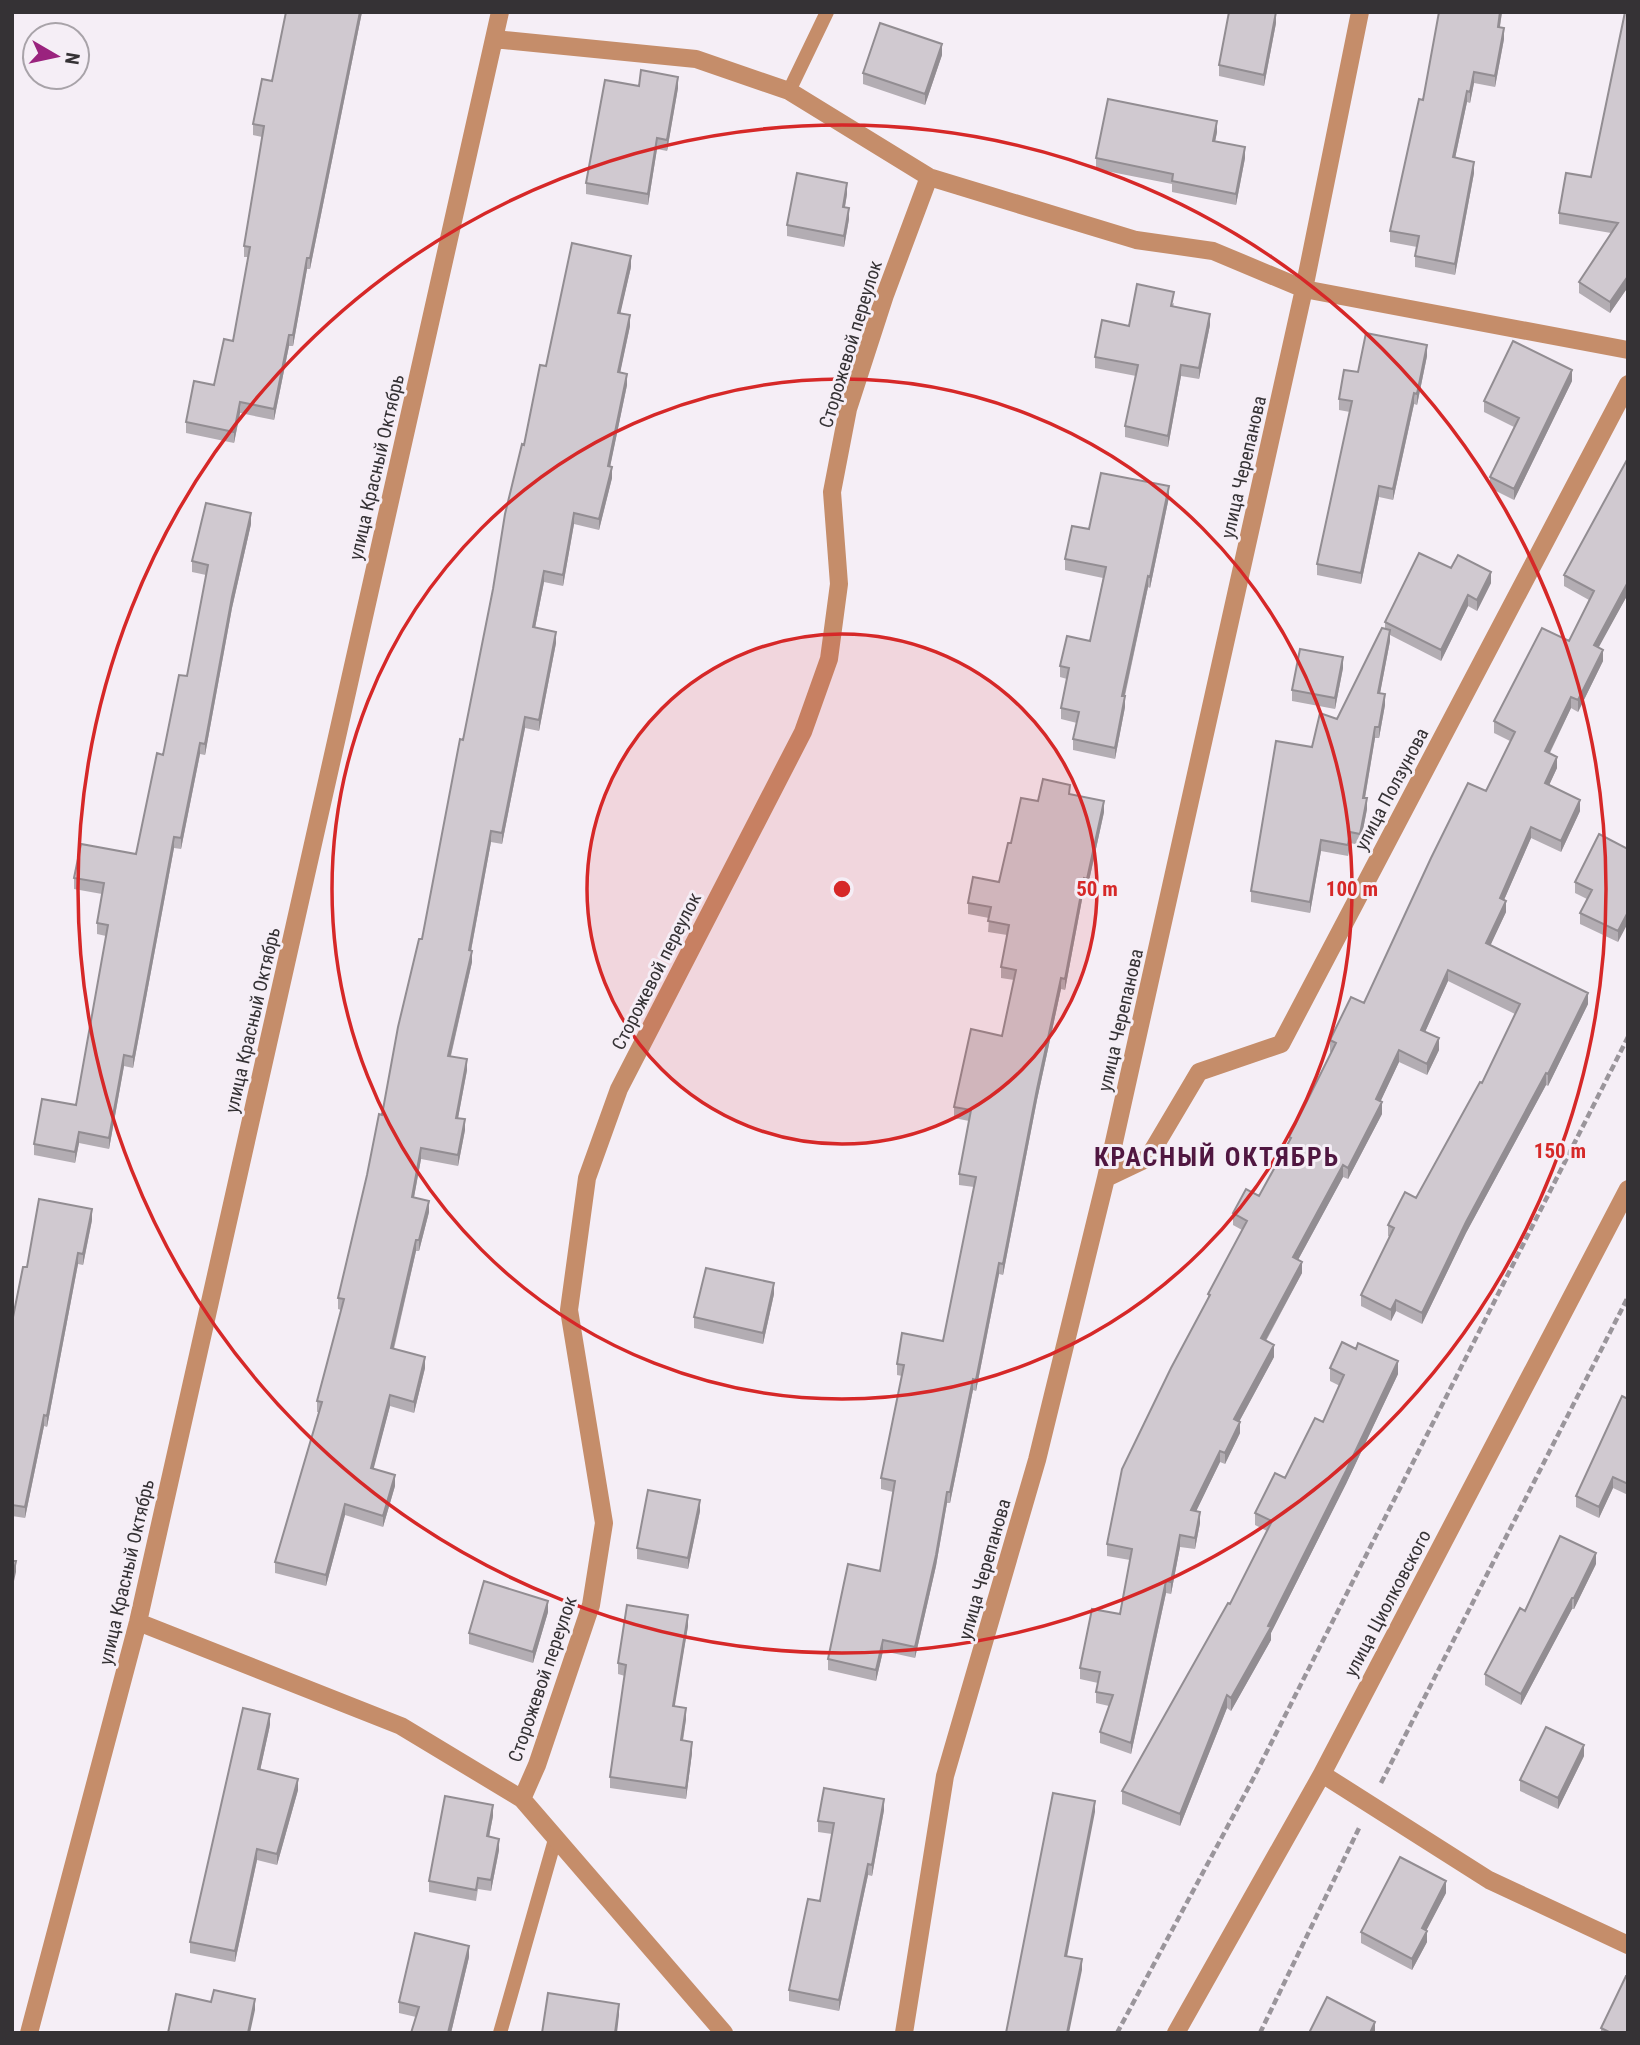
<svg xmlns="http://www.w3.org/2000/svg" width="1640" height="2045" viewBox="0 0 1640 2045" font-family="'Roboto Condensed',sans-serif">
  <style>
    .lines { fill: none; stroke-linecap: round; stroke-linejoin: round }
    .path { stroke: #9a959b; stroke-width: 4.5; stroke-dasharray: 7 3.5; stroke-linecap: butt }
    .lane { stroke: #c58d6a; stroke-width: 14 }
    .street { stroke: #c58d6a; stroke-width: 18 }
    .wall { fill: #b3adb3 }
    .shaded-wall { fill: #928d92 }
    .building { fill: #d0c9d0; stroke: #928d92; stroke-width: 2 }
    .ring { fill: none; stroke: #d62828; stroke-width: 3.5 }
    .labels { text-anchor: middle; stroke-width: 6; stroke-linejoin: round; paint-order: stroke }
    .street-label { font-size: 19px; fill: #353235; stroke: #f5eef6 }
    .district-label { font-size: 26px; font-weight: bold; letter-spacing: 2px; fill: #501741; stroke: #f5eef6 }
    .centre { fill: #d62828; stroke: #f5eef6; stroke-width: 3.5 }
    .ring-label { font-size: 21px; text-anchor: middle; font-weight: bold; fill: #d62828; stroke: #f5eef6; stroke-width: 6; stroke-linejoin: round; paint-order: stroke }
  </style>
  <rect width="100%" height="100%" fill="#f5eef6"/>
  <g class="lines">
    <path class="path" d="M1381,1783L1628,1297
      M1117,2033L1253,1779L1628,1037
      M1260,2033L1360,1826"/>
    <path class="lane" d="M789,91L827,12
      M500,2033L556,1836"/>
    <path class="street" d="M494,39L696,59L789,91L929,177L1136,240L1213,251L1304,289L1628,350
      M1106,1178L1148,1158L1199,1072L1281,1044L1628,384
      M138,1622L401,1726L522,1799L724,2033
      M1322,1774L1489,1880L1628,1945
      M522,1799L537,1765L591,1605L604,1523L569,1310L587,1178L619,1089L803,732L829,659L839,584L832,492L848,409L885,295L929,177
      M29,2033L138,1622L500,12
      M904,2033L945,1776L1037,1460L1106,1178L1304,289L1360,12
      M1176,2033L1322,1774L1628,1189"/>
  </g>
  <path class="wall" d="M362,12L310,269H307L293,346H289L274,420L240,413L234,443L186,433V422L214,385L233,341L248,257H244V246L262,137L253,135V124L272,81Z
    M1439,12H1502L1500,27L1504,39L1495,87L1474,83L1470,103L1467,102L1455,158L1474,173L1455,275L1415,267V256L1417,247L1390,242V231L1423,100Z
    M1625,12L1628,287L1610,313L1579,293V282L1611,233L1559,224V213L1591,177Z
    M1276,23L1264,86L1219,76V65Z
    M942,55L925,105L863,84V73Z
    M639,86L678,88L667,151L657,149L648,205L586,194V183Z
    M1217,132L1215,141L1245,158L1236,205L1172,192V184L1096,169V158Z
    M847,194L845,207L849,219L844,247L787,236V225Z
    M631,267L620,313L630,326L620,372L627,385L610,466L612,478L599,530L574,524L563,586L544,582L535,628L556,643L539,731L525,728L502,844L491,842L471,951L472,962L451,1056L467,1070L458,1118L465,1130L458,1166L421,1159L414,1197L429,1212L419,1251H416L394,1349L425,1368L414,1413L390,1406L373,1469L395,1486L383,1527L345,1515L326,1586L275,1573V1562L319,1412H317V1401L341,1310L338,1309V1298L382,1115L422,939L524,445L546,366Z
    M1174,303L1173,307L1210,325L1199,379L1181,376L1168,447L1125,437V426L1136,376L1095,368V357L1129,326Z
    M1427,356L1417,405L1414,404L1393,500L1379,497L1361,584L1317,575V564L1350,412L1339,410V399L1358,372Z
    M1572,381L1514,500L1490,488V477L1514,427L1484,412V401Z
    M1169,497L1150,588L1148,587L1125,696V707L1115,759L1073,750V739L1077,723L1061,719V708L1067,679L1060,677V666L1090,641L1103,578L1065,570V559Z
    M251,524L232,608L205,755L200,754L181,849L174,848L133,1068L124,1066L109,1149L79,1143L75,1163L34,1155V1144L76,1105L106,936L97,934V923L102,894L74,889V878L136,854L187,676L206,575L192,572V561Z
    M1451,568L1491,583L1477,611L1468,606L1441,661L1390,635V641L1380,693L1385,705L1379,738H1375L1365,798L1367,809L1360,845L1350,843L1348,856L1321,851L1310,913L1251,902V891L1312,747L1337,719L1385,629V622Z
    M1564,575L1628,594L1598,647L1603,661L1578,712L1571,708L1550,753L1557,768L1549,785L1580,811L1561,852L1531,838L1504,900L1506,912L1490,945L1588,1004L1548,1086L1546,1085L1466,1233L1422,1324L1396,1311L1391,1321L1361,1306V1295L1390,1237L1388,1236V1225L1416,1198L1482,1083L1515,1014L1448,981L1425,1032L1439,1050L1427,1075L1399,1062L1380,1102L1382,1114L1348,1179L1343,1177L1298,1260L1302,1273L1266,1341L1274,1357L1239,1422L1240,1433L1225,1464L1220,1462L1196,1511L1200,1523L1195,1549L1180,1547L1171,1594L1166,1593L1131,1754L1100,1743V1732L1109,1706L1096,1703V1692L1098,1683L1080,1679V1668L1120,1614L1130,1560L1107,1556V1544L1208,1300V1294L1242,1230L1233,1225V1213L1259,1196L1289,1142V1137L1332,1052H1330V1040L1364,1003L1486,791L1510,741L1494,733V721L1569,641L1589,600L1564,586Z
    M1343,668L1335,709L1292,701V690Z
    M1070,794L1104,812L1087,890L1084,889L1065,990L1061,989L1037,1100L1003,1275L999,1274L976,1391L973,1390L950,1503H947L936,1566L915,1658L883,1651L876,1681L828,1670V1659L880,1571L893,1492L881,1489V1478L902,1376L897,1375V1364L943,1341L974,1187L959,1185V1174L969,1121L954,1118V1107L1002,1036L1014,980L1001,978V967L1007,935L988,932L989,918L968,914V903L999,882L1011,843L1038,801Z
    M1628,849L1618,942L1580,924V913L1587,899L1575,893V882Z
    M92,1220L83,1265L78,1264L47,1427L44,1426L25,1518L12,1516V1322Z
    M774,1294L763,1344L694,1328V1317Z
    M1330,1368L1398,1374L1346,1484L1271,1633V1640L1231,1711L1227,1708L1180,1826L1122,1804V1791L1230,1604L1267,1531L1255,1525V1513L1285,1478L1323,1422L1340,1386L1330,1381Z
    M1628,1399V1495L1613,1488L1599,1518L1576,1507V1496Z
    M700,1511L688,1569L637,1559V1548Z
    M1596,1564L1574,1609H1572L1521,1705L1485,1685V1674Z
    M548,1612L533,1663L469,1644V1633Z
    M688,1626L674,1706L686,1719L683,1741L692,1753L686,1799L610,1788V1777L625,1676L618,1674V1663Z
    M270,1725L260,1770L298,1790L277,1865L257,1860L235,1962L190,1953V1942Z
    M1584,1756L1558,1809L1520,1791V1780Z
    M884,1810L872,1876L868,1875L839,2011L789,2001V1990L820,1901L832,1834L818,1832V1821Z
    M493,1816L489,1837L499,1850L491,1891L478,1889L476,1901L429,1892V1881Z
    M1446,1893L1426,1930L1427,1942L1412,1970L1361,1943V1932Z
    M469,1957L451,2033H411L416,2017L399,2013V2002Z
    M1601,2028L1628,2033H1601Z"/>
  <path class="shaded-wall" d="M360,12H362L310,269V258Z
    M1276,12V23L1264,86V75Z
    M1500,12H1502L1498,38V27Z
    M1504,28V39L1495,87V76Z
    M942,44V55L925,105V94Z
    M1474,72V83L1470,103V92Z
    M678,77V88L667,151V140Z
    M1467,91V102L1453,168V157Z
    M1217,121V132L1213,152V141Z
    M657,138V149L648,205V194Z
    M1245,147V158L1236,205V194Z
    M1474,162V173L1455,275V264Z
    M847,183V194L843,218V207Z
    M849,208V219L844,247V236Z
    M631,256V267L618,324V313Z
    M307,258V269L293,346V335Z
    M1628,276V287L1610,313V302Z
    M1210,314V325L1199,379V368Z
    M630,315V326L618,383V372Z
    M289,335V346L274,420V409Z
    M1427,345V356L1417,405V394Z
    M1181,365V376L1168,447V436Z
    M1572,370V381L1514,500V489Z
    M627,374V385L608,477V466Z
    M1414,393V404L1393,500V489Z
    M240,402V413L234,443V432Z
    M612,467V478L599,530V519Z
    M1169,486V497L1150,588V577Z
    M1379,486V497L1361,584V573Z
    M251,513V524L232,608L205,755V744L232,597Z
    M574,513V524L563,586V575Z
    M544,571V582L533,638V627Z
    M1491,572V583L1477,611V600Z
    M1148,576V587L1122,707V696Z
    M1628,582V594L1594,656V645Z
    M1468,595V606L1441,661V650Z
    M1390,630V641L1378,704V693Z
    M556,632V643L539,731V720Z
    M1603,650V661L1578,712V700Z
    M1343,657V668L1335,709V698Z
    M1385,694V705L1379,738V727Z
    M1125,696V707L1115,759V748Z
    M1571,697V708L1545,762V751Z
    M525,717V728L502,844V833Z
    M1375,727V738L1363,809V798Z
    M200,743V754L181,849V838Z
    M1557,757V768L1545,794V783Z
    M1367,798V809L1360,845V834Z
    M1580,800V811L1561,852V841Z
    M1104,801V812L1087,890V879Z
    M1531,827V838L1500,909V898Z
    M491,831V842L469,961V950Z
    M1350,832V843L1348,856V845Z
    M174,837V848L133,1068V1057Z
    M1321,840V851L1310,913V902Z
    M1084,878V889L1065,990V979Z
    M1506,901V912L1486,955V943Z
    M1628,912V923L1618,942V931Z
    M472,951V962L448,1067V1056Z
    M1448,970V981L1421,1041V1030Z
    M1061,978V989L1037,1100L1003,1275V1264L1037,1089Z
    M1588,993V1004L1548,1086V1074Z
    M1439,1038V1050L1427,1075V1064Z
    M1399,1050V1062L1376,1111V1099Z
    M124,1055V1066L109,1149V1138Z
    M467,1059V1070L456,1129V1118Z
    M1546,1073V1085L1466,1233L1422,1324V1313L1466,1222Z
    M1382,1102V1114L1348,1179V1168Z
    M465,1119V1130L458,1166V1155Z
    M79,1132V1143L75,1163V1152Z
    M421,1148V1159L412,1208V1197Z
    M1343,1165V1177L1293,1269V1257Z
    M429,1201V1212L419,1251V1240Z
    M92,1209V1220L83,1265V1254Z
    M416,1240V1251L391,1359V1348Z
    M78,1253V1264L47,1427V1416Z
    M1302,1262V1273L1261,1349V1338Z
    M999,1263V1274L976,1391V1380Z
    M774,1283V1294L763,1344V1333Z
    M1396,1300V1311L1391,1321V1310Z
    M1274,1345V1357L1234,1431V1419Z
    M425,1357V1368L414,1413V1402Z
    M1398,1361V1374L1346,1484L1271,1633V1640L1231,1711V1698Z
    M973,1379V1390L950,1503V1492Z
    M390,1395V1406L371,1479V1468Z
    M44,1415V1426L25,1518V1507Z
    M1240,1422V1433L1225,1464V1453Z
    M1220,1451V1462L1191,1522V1510Z
    M395,1475V1486L383,1527V1516Z
    M1613,1477V1488L1599,1518V1507Z
    M947,1492V1503L936,1566L915,1658V1647Z
    M700,1500V1511L688,1569V1558Z
    M345,1504V1515L326,1586V1575Z
    M1200,1512V1523L1195,1549V1538Z
    M1180,1535V1547L1171,1594V1582Z
    M1596,1553V1564L1574,1609V1598Z
    M16,1561V1572L12,1590V1579Z
    M1166,1581V1593L1131,1754V1743Z
    M1572,1598V1609L1521,1705V1694Z
    M548,1601V1612L533,1663V1652Z
    M688,1615V1626L673,1717V1706Z
    M883,1640V1651L876,1681V1670Z
    M1227,1695V1708L1180,1826V1814Z
    M686,1708V1719L681,1751V1740Z
    M270,1714V1725L258,1780V1769Z
    M692,1742V1753L686,1799V1788Z
    M1584,1745V1756L1558,1809V1798Z
    M298,1779V1790L277,1865V1854Z
    M884,1799V1810L872,1876V1865Z
    M1095,1801V1812L1065,1967V1956Z
    M493,1805V1816L487,1847V1836Z
    M499,1839V1850L491,1891V1880Z
    M257,1849V1860L235,1962V1951Z
    M868,1864V1875L839,2011V2000Z
    M1446,1881V1893L1422,1939V1928Z
    M1427,1931V1942L1412,1970V1959Z
    M469,1946V1957L451,2033H448Z
    M1082,1959V1970L1069,2033H1067Z
    M255,1999V2010L250,2033H248Z
    M619,2004V2015L617,2033H615Z
    M1375,2022V2033H1370Z"/>
  <path class="building" d="M286,12H360L310,258H307L293,335H289L274,409L240,402L234,432L186,422L194,381L214,385L224,339L233,341L250,247L244,246L264,126L253,124L262,79L272,81Z
    M1229,12H1276L1264,75L1219,65Z
    M1439,12H1500L1498,27L1504,28L1495,76L1474,72L1470,92L1467,91L1453,157L1474,162L1455,264L1415,256L1419,236L1390,231L1419,99L1423,100Z
    M1625,12H1628V276L1610,302L1579,282L1618,223L1559,213L1566,173L1591,177Z
    M880,23L942,44L925,94L863,73Z
    M641,70L678,77L667,140L657,138L648,194L586,183L605,80L639,86Z
    M1108,99L1217,121L1213,141L1245,147L1236,194L1172,181L1173,174L1096,158Z
    M797,173L847,183L843,207L849,208L844,236L787,225Z
    M572,243L631,256L618,313L630,315L618,372L627,374L608,466L612,467L599,519L574,513L563,575L544,571L533,627L556,632L539,720L525,717L502,833L491,831L469,950L472,951L448,1056L467,1059L456,1118L465,1119L458,1155L421,1148L412,1197L429,1201L419,1240H416L391,1348L425,1357L414,1402L390,1395L371,1468L395,1475L383,1516L345,1504L326,1575L275,1562L322,1402L317,1401L344,1299L338,1298L367,1175L379,1114L382,1115L398,1027L419,939H422L460,739L463,740L493,589L505,514L522,444L524,445L540,365L546,366Z
    M1137,284L1174,292L1171,306L1210,314L1199,368L1181,365L1168,436L1125,426L1138,365L1095,357L1102,320L1129,326Z
    M1366,333L1427,345L1417,394L1414,393L1393,489L1379,486L1361,573L1317,564L1352,401L1339,399L1344,370L1358,372Z
    M1513,341L1572,370L1514,489L1490,477L1519,418L1484,401Z
    M1628,458V582L1594,645L1603,650L1578,700L1571,697L1545,751L1557,757L1545,783L1580,800L1561,841L1531,827L1500,898L1506,901L1486,943L1588,993L1548,1074L1546,1073L1466,1222L1422,1313L1396,1300L1391,1310L1361,1295L1394,1228L1388,1225L1405,1192L1416,1198L1480,1082L1482,1083L1520,1004L1448,970L1421,1030L1439,1038L1427,1064L1399,1050L1376,1099L1382,1102L1348,1168L1343,1165L1293,1257L1302,1262L1261,1338L1274,1345L1234,1419L1240,1422L1225,1453L1220,1451L1191,1510L1200,1512L1195,1538L1180,1535L1171,1582L1166,1581L1131,1743L1100,1732L1113,1695L1096,1692L1100,1672L1080,1668L1092,1609L1120,1614L1132,1549L1107,1544L1122,1469L1171,1368L1210,1295L1208,1294L1247,1221L1233,1213L1246,1189L1259,1196L1291,1138L1289,1137L1336,1043L1330,1040L1351,997L1364,1003L1431,858L1468,783L1486,791L1515,732L1494,721L1542,628L1569,641L1594,591L1564,575Z
    M1101,473L1169,486L1150,577L1148,576L1122,696H1125L1115,748L1073,739L1079,712L1061,708L1069,668L1060,666L1067,636L1090,641L1106,567L1065,559L1072,526L1089,529Z
    M206,503L251,513L232,597L205,744L200,743L181,838L174,837L133,1057L124,1055L109,1138L79,1132L75,1152L34,1144L42,1099L76,1105L108,925L97,923L104,883L74,878L81,844L136,854L157,753L163,755L179,675L187,676L208,565L192,561Z
    M1419,553L1451,568L1458,555L1491,572L1477,600L1468,595L1441,650L1385,622Z
    M1382,628L1390,630L1378,693L1385,694L1379,727H1375L1363,798H1367L1360,834L1350,832L1348,845L1321,840L1310,902L1251,891L1276,741L1312,747L1320,713L1337,719Z
    M1300,649L1343,657L1335,698L1292,690Z
    M1043,779L1070,785L1069,794L1104,801L1087,879L1084,878L1065,979L1061,978L1037,1089L1003,1264L999,1263L976,1380L973,1379L950,1492H947L936,1555L915,1647L883,1640L876,1670L828,1659L848,1564L880,1571L895,1481L881,1478L904,1365L897,1364L902,1333L943,1341L976,1177L959,1174L971,1110L954,1107L971,1029L1002,1036L1016,970L1001,967L1009,925L988,921L991,907L968,903L973,877L999,882L1008,843H1011L1021,798L1038,801Z
    M1599,834L1628,849V912L1618,931L1580,913L1592,890L1575,882Z
    M39,1199L92,1209L83,1254L78,1253L47,1416L44,1415L25,1507L12,1505V1322L23,1267H27Z
    M706,1268L774,1283L763,1333L694,1317Z
    M1342,1342L1356,1349L1358,1343L1398,1361L1346,1471L1268,1626L1271,1627L1231,1698L1227,1695L1180,1814L1122,1791L1228,1603L1230,1604L1272,1521L1255,1513L1275,1473L1285,1478L1315,1418L1323,1422L1344,1375L1330,1368Z
    M1622,1396L1628,1399V1484L1613,1477L1599,1507L1576,1496Z
    M648,1490L700,1500L688,1558L637,1548Z
    M1560,1536L1596,1553L1574,1598H1572L1521,1694L1485,1674L1520,1608L1525,1611Z
    M12,1561H16L12,1579Z
    M484,1581L548,1601L533,1652L469,1633Z
    M627,1605L688,1615L673,1706L686,1708L681,1740L692,1742L686,1788L610,1777L626,1665L618,1663Z
    M243,1708L270,1714L258,1769L298,1779L277,1854L257,1849L235,1951L190,1942Z
    M1546,1727L1584,1745L1558,1798L1520,1780Z
    M824,1788L884,1799L872,1865L868,1864L839,2000L789,1990L808,1899L820,1901L834,1823L818,1821Z
    M1053,1793L1095,1801L1065,1956L1082,1959L1067,2033H1006Z
    M445,1796L493,1805L487,1836L499,1839L491,1880L478,1878L476,1890L429,1881Z
    M1400,1857L1446,1881L1422,1928L1427,1931L1412,1959L1361,1932Z
    M415,1933L469,1946L448,2033H411L419,2007L399,2002Z
    M1626,1976H1628V2033H1611L1601,2028Z
    M214,1990L255,1999L248,2033H168L176,1994L211,2002Z
    M548,1993L619,2004L615,2033H542Z
    M1327,1997L1375,2022L1370,2033H1309Z"/>
  <circle cx="842" cy="889" r="255" fill="#d62828" fill-opacity=".12"/>
  <g class="ring">
    <circle cx="842" cy="889" r="255"/>
    <circle cx="842" cy="889" r="510"/>
    <circle cx="842" cy="889" r="764"/>
  </g>
  <g class="labels">
    <g class="street-label">
      <text transform="translate(850 344) rotate(-73)" y="7">Сторожевой переулок</text>
      <text transform="translate(376 467) rotate(-77)" y="7">улица Красный Октябрь</text>
      <text transform="translate(1243 467) rotate(-77)" y="7">улица Черепанова</text>
      <text transform="translate(1391 789) rotate(-62)" y="7">улица Ползунова</text>
      <text transform="translate(656 971) rotate(-63)" y="7">Сторожевой переулок</text>
      <text transform="translate(252 1020) rotate(-77)" y="7">улица Красный Октябрь</text>
      <text transform="translate(1120 1020) rotate(-77)" y="7">улица Черепанова</text>
      <text transform="translate(984 1569) rotate(-74)" y="7">улица Черепанова</text>
      <text transform="translate(126 1572) rotate(-77)" y="7">улица Красный Октябрь</text>
      <text transform="translate(1387 1603) rotate(-62)" y="7">улица Циолковского</text>
      <text transform="translate(542 1679) rotate(-71)" y="7">Сторожевой переулок</text>
    </g>
    <g class="district-label">
      <text x="1217" y="1166">КРАСНЫЙ ОКТЯБРЬ</text>
    </g>
  </g>
  <circle cx="842" cy="889" r="10" class="centre"/>
  <g class="ring-label">
    <text x="1097" y="896">50 m</text>
    <text x="1352" y="896">100 m</text>
    <text x="1560" y="1158">150 m</text>
  </g>
  <rect width="1640" height="2045" fill="none" stroke="#353235" stroke-width="28"/>
  <g transform="translate(56 56) rotate(99)"><circle r="33" fill="#f5eef6" stroke="#a8a3a9" stroke-width="2"/>
  <path d="M0-5L12 26L0 18L-12 26Z" fill="#9a237e"/>
  <text y="-10" font-size="19" font-weight="bold" text-anchor="middle" fill="#353235">N</text>
  </g>
</svg>
